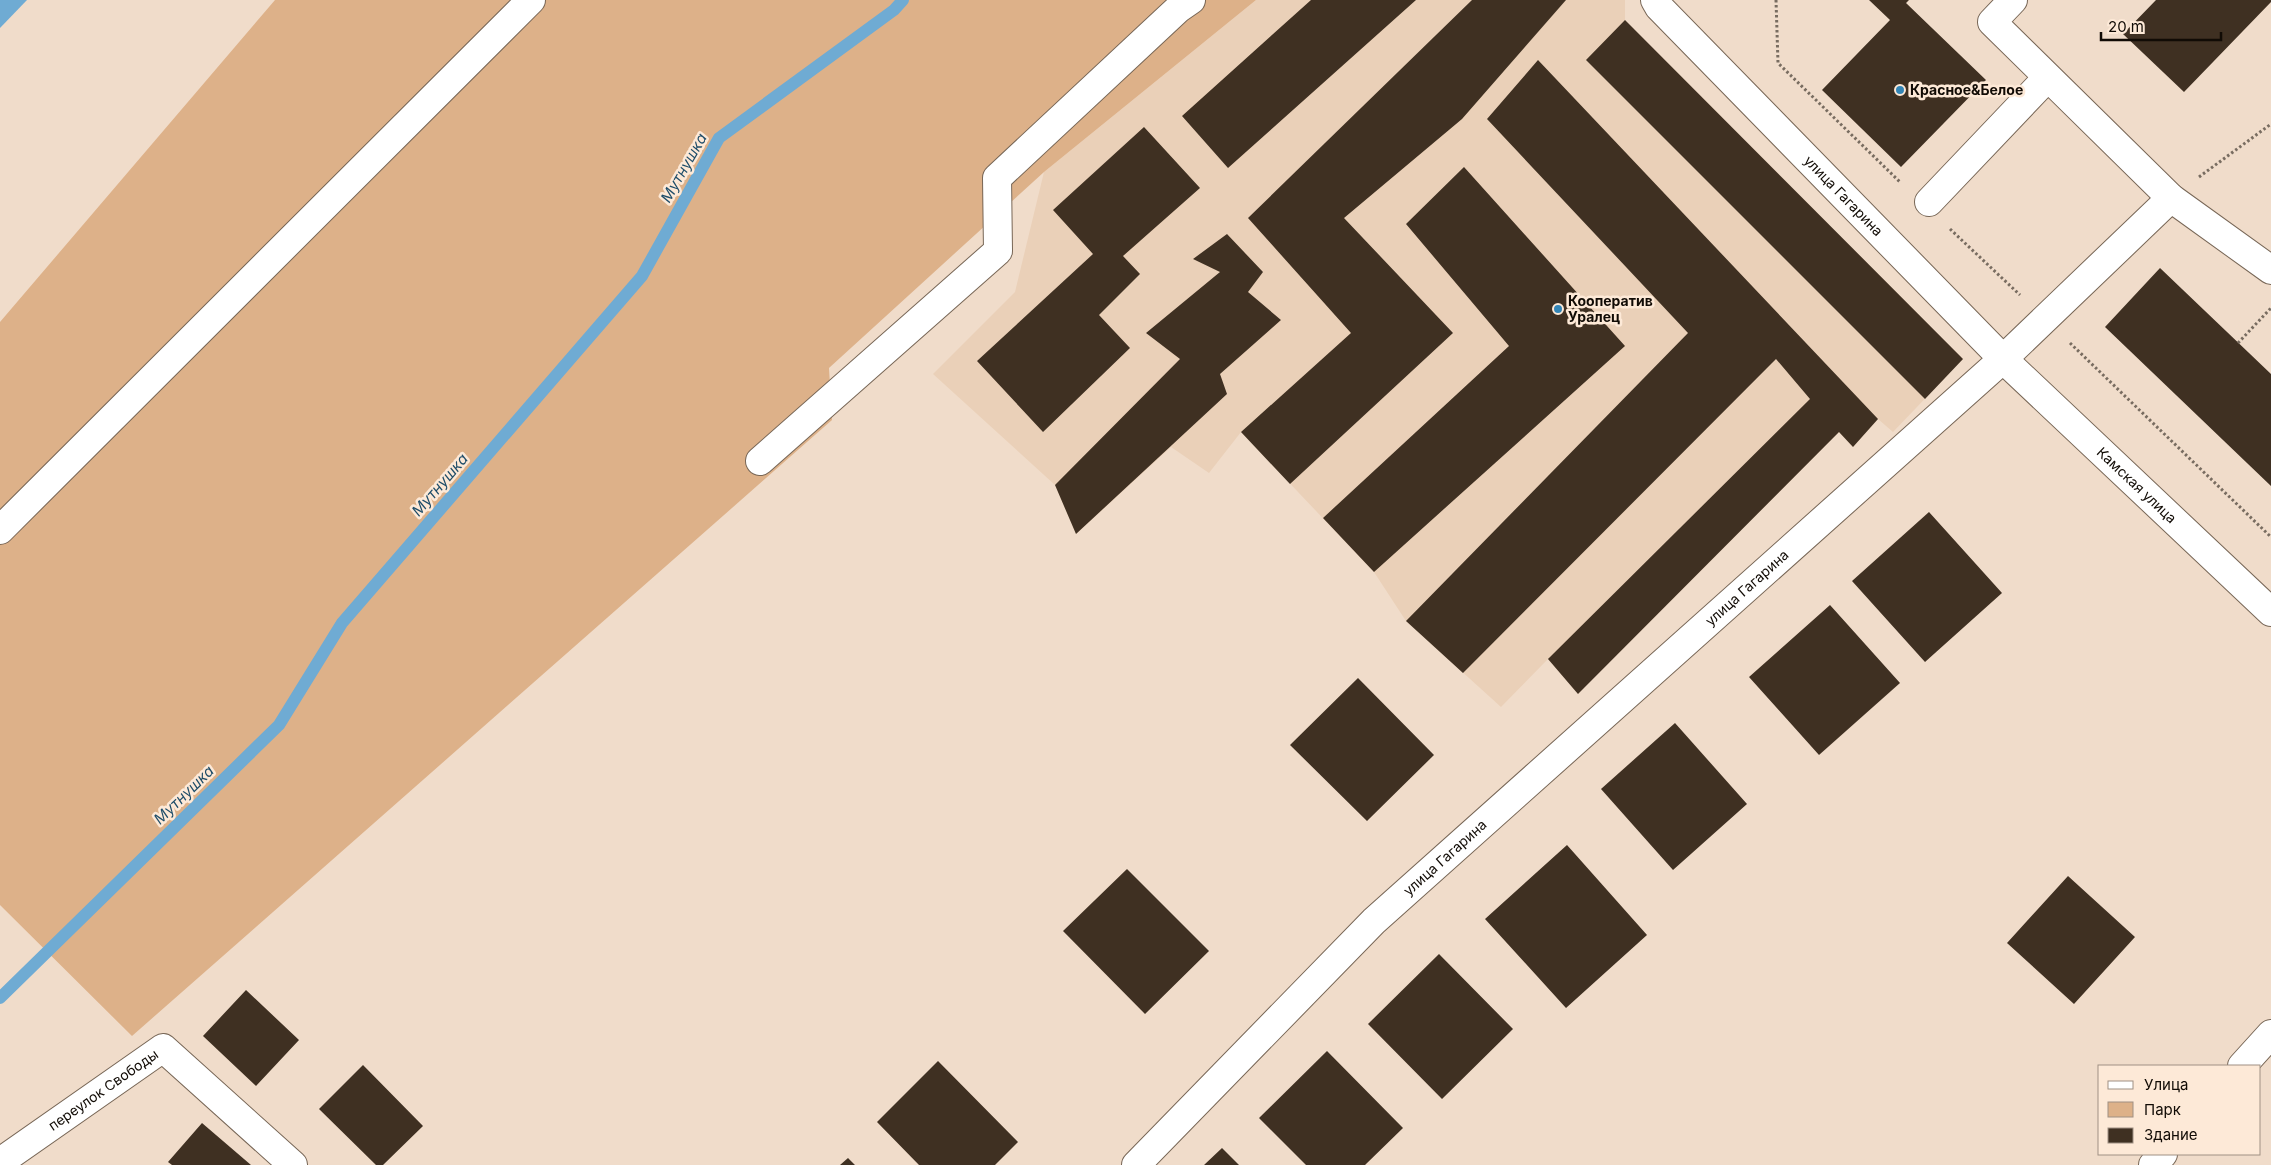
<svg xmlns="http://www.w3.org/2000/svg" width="2271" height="1165" viewBox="0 0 2271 1165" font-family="Inter,sans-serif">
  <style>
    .built { fill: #ead0b8 }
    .green { fill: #ddb189 }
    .water { fill: #6fabd3 }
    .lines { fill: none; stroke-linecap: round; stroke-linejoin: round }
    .stream { stroke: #6fabd3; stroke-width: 12 }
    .building { fill: #3f3022 }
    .minor-casing { stroke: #776656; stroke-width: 30 }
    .path { stroke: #786c60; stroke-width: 3; stroke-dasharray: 2.5 2.5; stroke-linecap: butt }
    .minor { stroke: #fff; stroke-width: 28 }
    .poi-dot { fill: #3385b6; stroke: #fde9d7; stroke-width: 2 }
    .labels { text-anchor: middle; stroke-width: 5; stroke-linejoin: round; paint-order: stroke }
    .poi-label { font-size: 14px; font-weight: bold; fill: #110b05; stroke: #fde9d7; text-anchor: start }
    .street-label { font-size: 14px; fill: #110b05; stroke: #fde9d7 }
    .water-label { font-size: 15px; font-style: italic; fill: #1f4d69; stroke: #fde9d7 }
  </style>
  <rect width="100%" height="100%" fill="#f0dcca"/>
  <path class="built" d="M1256,0H1625V20L1963,359L1893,432L1878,419L1853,447L1839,432L1578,694L1548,659L1501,707L1406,621L1374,572L1241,432L1209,473L1171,447L1076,534L1055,485L933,374L1015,292L1044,172Z"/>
  <path class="green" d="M275,0H1256L1044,172L829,368L832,420L132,1036L0,905V322Z"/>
  <path class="water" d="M0,0H27L0,28Z"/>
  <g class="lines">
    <path class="stream" d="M0,998L279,725L342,623L642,276L719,138L894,10L903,0"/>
  </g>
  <path class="building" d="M1311,0H1416L1228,168L1182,116Z
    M1472,0H1566L1462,119L1344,218L1453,333L1290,484L1241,432L1351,333L1248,218Z
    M1869,0H1909L1906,3L1986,80L1901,167L1822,90L1890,20Z
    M2156,0H2271V2L2184,92L2123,34Z
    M1625,20L1963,359L1925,399L1586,60Z
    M1538,60L1878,419L1853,447L1839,432L1578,694L1548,659L1810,399L1776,359L1463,673L1406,621L1688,333L1487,119Z
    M1144,127L1200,188L1123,256L1140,274L1099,315L1130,348L1043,432L977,361L1093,254L1053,210Z
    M1464,167L1625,346L1374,572L1323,518L1509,346L1406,224Z
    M1227,234L1263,272L1248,292L1281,320L1220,374L1227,394L1076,534L1055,485L1180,359L1146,333L1220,272L1193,259Z
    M2160,268L2271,374V486L2105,327Z
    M1929,512L2002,593L1925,662L1852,581Z
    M1830,605L1900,683L1819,755L1749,677Z
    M1358,678L1434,755L1367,821L1290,745Z
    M1675,723L1747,804L1673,870L1601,789Z
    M1567,845L1647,935L1566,1008L1485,919Z
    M1127,869L1209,951L1145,1014L1063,931Z
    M2068,876L2135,937L2074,1004L2007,943Z
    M1439,954L1513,1029L1442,1099L1368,1024Z
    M246,990L299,1040L256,1086L203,1036Z
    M1327,1051L1403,1128L1365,1165H1306L1259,1118Z
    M938,1061L1018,1142L995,1165H919L877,1122Z
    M363,1065L423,1126L383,1165H376L319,1109Z
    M202,1123L251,1165H172L168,1162Z
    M1222,1148L1239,1165H1204Z
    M848,1158L855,1165H840Z"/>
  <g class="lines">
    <defs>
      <g id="minor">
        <path id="s1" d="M1655,0L1659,7L2003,359L2271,612"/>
        <path d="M2013,0L1992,22L2171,198L2271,270"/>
        <path d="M1929,202L2047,78"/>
        <path d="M760,461L998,251L997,178L1178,9L1191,0"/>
        <path d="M0,530L531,0"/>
        <path d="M2242,1066L2271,1034"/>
        <path id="s2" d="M0,1162L163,1048L293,1165"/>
        <path id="s3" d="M1136,1165L1374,921L2003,359L2171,198"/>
        <path d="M2153,1165L2163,1154"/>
      </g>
    </defs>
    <use href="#minor" class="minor-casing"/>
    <path class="path" d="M1776,0L1778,63L1901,183
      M2199,177L2271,124
      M1950,229L2020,295
      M2070,343L2271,537
      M2238,343L2271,308"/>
    <use href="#minor" class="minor"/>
  </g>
  <g class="poi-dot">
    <circle cx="1900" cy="90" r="5"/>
    <circle cx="1558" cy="309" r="5"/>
  </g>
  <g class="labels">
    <g class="poi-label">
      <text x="1910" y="95">Красное&amp;Белое</text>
      <text x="1568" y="306">Кооператив<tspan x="1568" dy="16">Уралец</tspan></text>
    </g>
    <g class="street-label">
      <text dy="5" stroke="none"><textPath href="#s1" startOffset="272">улица Гагарина</textPath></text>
      <text dy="5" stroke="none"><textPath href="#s1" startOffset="684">Камская улица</textPath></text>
      <text dy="5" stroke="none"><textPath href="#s3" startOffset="841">улица Гагарина</textPath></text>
      <text dy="5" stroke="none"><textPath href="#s3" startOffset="436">улица Гагарина</textPath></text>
      <text dy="5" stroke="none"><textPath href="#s2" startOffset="126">переулок Свободы</textPath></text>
    </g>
    <g class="water-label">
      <text transform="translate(684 168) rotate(-60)" y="5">Мутнушка</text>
      <text transform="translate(440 485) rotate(-49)" y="5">Мутнушка</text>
      <text transform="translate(184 795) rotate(-44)" y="5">Мутнушка</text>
    </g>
  </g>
  <rect x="2098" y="1065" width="162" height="90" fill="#fde9d7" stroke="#9f9083"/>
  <rect x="2108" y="1081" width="25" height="8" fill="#ffffff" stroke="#9f9083"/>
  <text x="2144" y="1090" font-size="15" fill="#110b05">Улица</text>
  <rect x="2108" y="1102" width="25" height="15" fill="#ddb189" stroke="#9f9083"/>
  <text x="2144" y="1115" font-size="15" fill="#110b05">Парк</text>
  <rect x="2108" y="1128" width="25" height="15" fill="#3f3022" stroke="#9f9083"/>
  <text x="2144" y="1140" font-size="15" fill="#110b05">Здание</text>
  <path d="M2101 32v8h120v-8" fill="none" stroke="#110b05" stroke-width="2.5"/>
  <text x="2108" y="32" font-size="15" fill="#110b05" stroke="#fde9d7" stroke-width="4" paint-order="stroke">20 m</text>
</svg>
